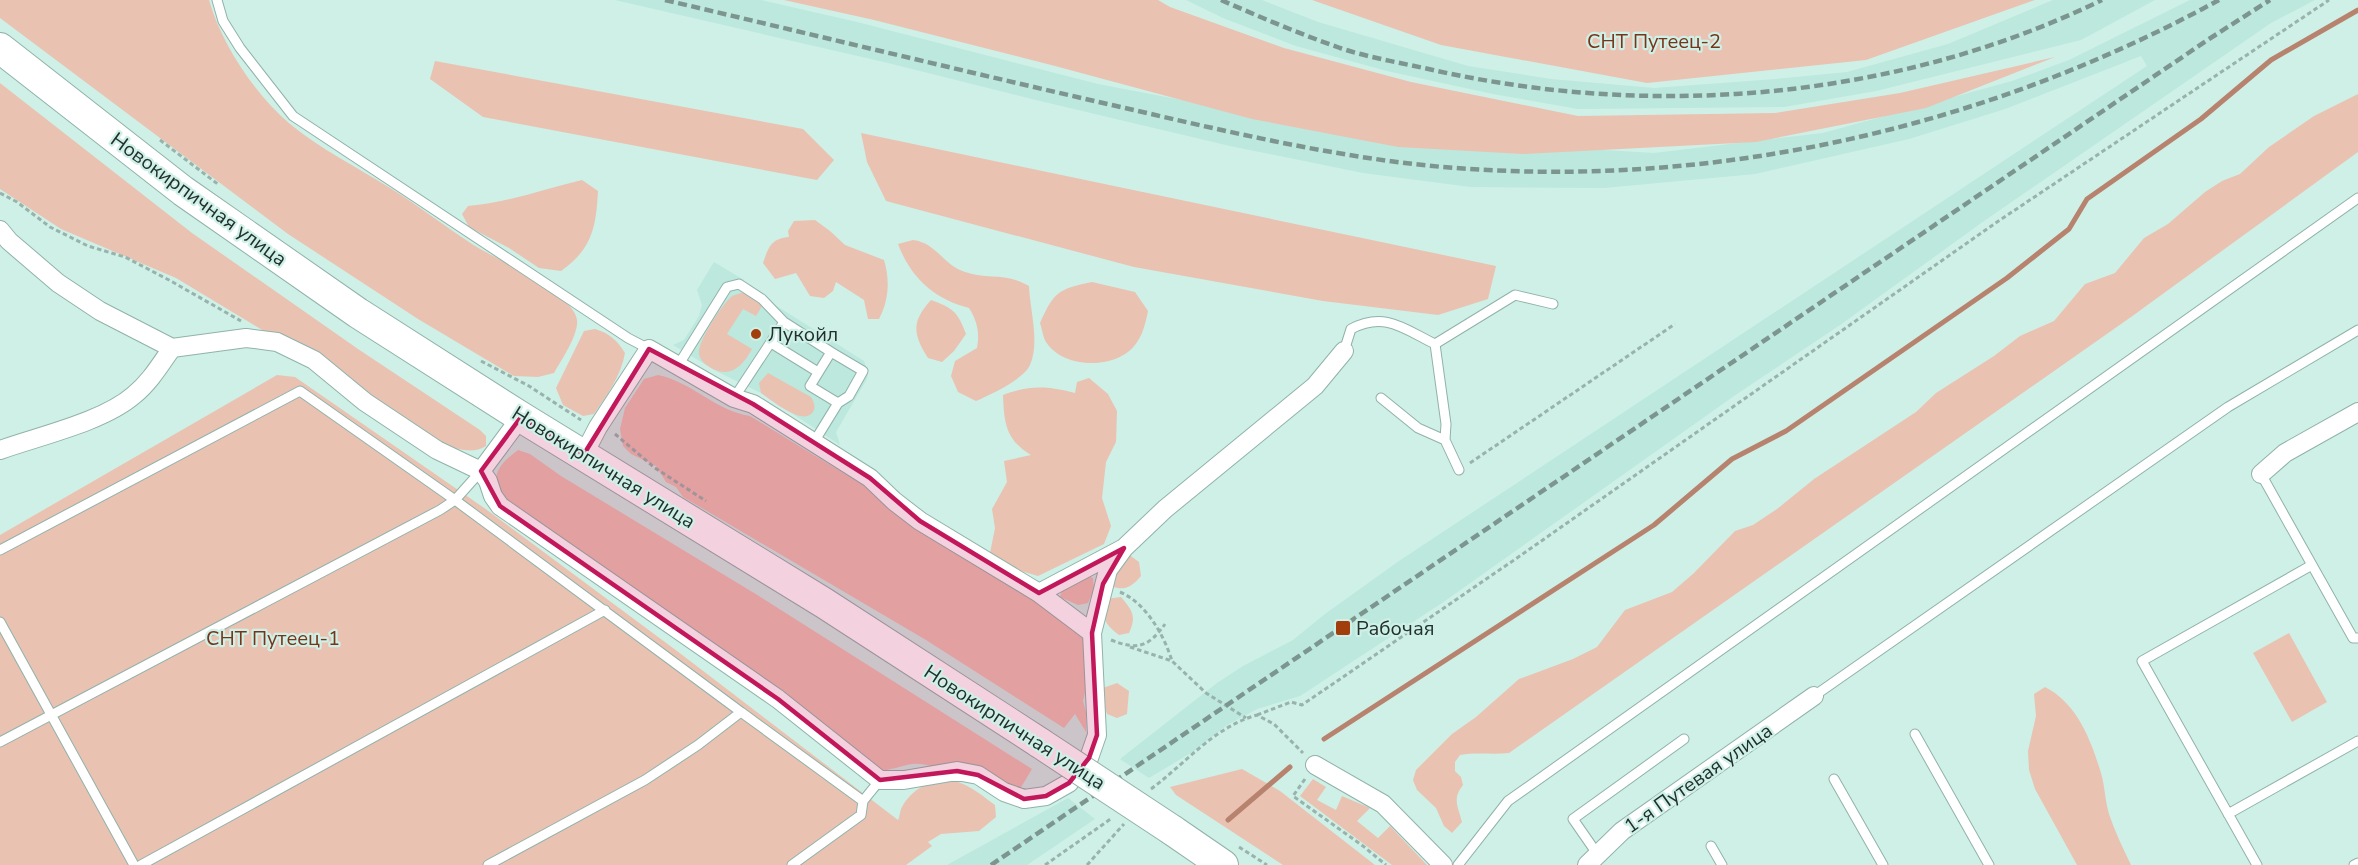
<svg xmlns="http://www.w3.org/2000/svg" width="2358" height="865" viewBox="0 0 2358 865" font-family="'Nunito Sans',sans-serif">
  <style>
    .built { fill: #bce8dd }
    .green { fill: #eac2b2 }
    .lines { fill: none; stroke-linecap: round; stroke-linejoin: round }
    .stream { stroke: #b8836e; stroke-width: 5 }
    .service-casing { stroke: #91b2aa; stroke-width: 11 }
    .minor-casing { stroke: #91b2aa; stroke-width: 20 }
    .primary-casing { stroke: #91b2aa; stroke-width: 32 }
    .path { stroke: #98b3ac; stroke-width: 3; stroke-dasharray: 4.5 3; stroke-linecap: butt }
    .service { stroke: #fff; stroke-width: 9 }
    .minor { stroke: #fff; stroke-width: 18 }
    .primary { stroke: #fff; stroke-width: 30 }
    .rail { stroke: #7d958f; stroke-width: 4.5; stroke-dasharray: 9 4.5; stroke-linecap: butt }
    .primary-bridge-casing { stroke: #91b2aa; stroke-width: 32; stroke-linecap: butt }
    .primary-bridge { stroke: #fff; stroke-width: 30 }
    .marked { fill: #c2185b; fill-opacity: 0.2; stroke: #c2185b; stroke-width: 4.5; stroke-linejoin: round }
    .poi-dot { fill: #a23d0c; stroke: #cef0e7; stroke-width: 2 }
    .labels { text-anchor: middle; stroke-width: 4.5; stroke-linejoin: round; paint-order: stroke }
    .park-label { font-size: 20px; fill: #773418; stroke: #cef0e7 }
    .street-label { font-size: 20px; fill: #22302c; stroke: #cef0e7 }
    .poi-label { font-size: 20px; fill: #22302c; stroke: #cef0e7; text-anchor: start }
  </style>
  <rect width="100%" height="100%" fill="#cef0e7"/>
  <path class="built" d="M615,0H761L857,22L1098,84L1371,136L1654,153L1823,133L2012,81L2069,60L2190,0H2315L2271,23L1984,221L1840,325L1734,396L1442,603L1300,696L1257,709L1227,725L1194,751L1149,778L1120,759L1217,683L1243,666L1293,640L1325,614L1399,561L2147,66L2141,56L2005,109L1909,139L1755,174L1604,188L1471,187L1363,173L1230,146L1036,100L884,62Z
    M1186,0H1262L1318,22L1468,66L1551,79L1654,88L1776,79L1847,72L1948,44L2053,0H2155L2081,40L1876,91L1784,107L1578,109L1493,94L1387,71L1296,46L1223,18Z
    M714,262L744,280L745,286L864,361L868,372L867,379L836,432L840,445L761,393L718,372L673,345L684,340L699,316L702,305L697,290Z
    M1068,798L1095,819L1027,865H947Z"/>
  <path class="green" d="M0,0H209C222,45 254,93 290,124C320,149 357,167 390,188C418,205 444,226 472,244C495,259 574,293 577,320C579,334 561,361 554,373L538,377L514,376L418,319L288,234L0,18Z
    M784,0H1158L1170,7L1284,48L1411,82L1578,116L1775,113L1900,93L2055,57L1926,108L1756,142L1523,154L1398,147L1252,119L1055,66L874,20Z
    M1312,0H2035L1866,60L1647,83L1441,45Z
    M435,61L803,129L834,160L817,180L483,117L430,79Z
    M0,83L192,233L358,349L480,430L486,436V446C472,455 455,448 440,444L279,340L176,278L61,229L0,189Z
    M2358,94V152L2131,317L1509,753C1492,755 1477,752 1460,755L1455,762V771L1461,777L1463,785C1452,799 1458,806 1462,822L1452,833L1444,826L1436,808L1417,790L1413,780L1416,770L1452,734L1476,717L1519,679L1573,659L1597,647L1625,610L1672,592L1694,573L1735,531L1753,525L1777,509L1814,479L1916,412L1936,393L1994,356L2020,336L2054,321L2085,284L2115,273L2144,238L2168,224L2205,192L2222,181L2240,174L2269,147L2314,116Z
    M861,133L1496,266L1488,299L1438,315L1323,301L1134,267L886,201L867,162Z
    M582,180L598,191C596,228 592,249 561,271L539,268L509,248L469,227L462,214L468,206C507,203 544,189 582,180Z
    M815,220L830,231L845,245L884,260C890,280 889,300 879,319H868L864,300L836,282L833,291L824,298L810,296L796,273L775,279L763,263C769,246 771,239 789,237L788,231L794,221Z
    M913,240C937,243 944,266 965,272C988,280 1005,272 1029,286C1030,311 1040,342 1030,365C1023,380 991,394 976,401L958,392L951,376L955,361L977,348C980,332 977,321 969,308C934,299 911,278 898,244Z
    M1092,282L1135,292L1148,311C1145,326 1141,342 1128,352C1106,369 1062,367 1046,342C1043,337 1042,329 1040,323C1054,292 1058,289 1092,282Z
    M744,292L757,299L762,306L756,316L743,309L727,334L752,349C743,366 730,379 711,368C705,364 701,362 699,354C697,342 722,305 731,297C735,294 739,294 744,292Z
    M931,300C953,308 958,312 966,334L954,351L942,362L928,358C913,334 911,322 931,300Z
    M595,329C609,333 617,340 625,353C621,376 607,395 594,414L583,416L563,405L556,388L584,331Z
    M768,373L811,397C814,402 817,409 811,414C801,424 771,400 761,393L759,383Z
    M277,375L295,377L487,510L677,651L898,820C900,816 900,810 902,807C914,785 941,774 963,784C975,789 985,798 995,805L996,817L979,831L941,834L928,842L932,846L906,865H0V535Z
    M658,375C692,382 716,411 750,416L866,487L897,515L1048,608L1086,638V688L1083,701L1086,712V732L1075,714L1064,728L926,640L683,497L676,487L666,482L656,466L631,454L623,446L620,429L625,408L644,379Z
    M1089,378L1108,394L1117,411L1116,442L1106,462L1102,498L1111,526L1104,544L1038,576L1011,568L990,553L995,528L992,509L1007,482L1004,461L1031,455C1006,440 1004,423 1003,395C1030,385 1047,386 1075,393L1077,382Z
    M518,450L530,454L561,476L754,593L1032,769L1017,794C996,787 930,761 912,764C901,766 891,770 879,771L505,505C489,479 495,467 518,450Z
    M1128,554L1139,562L1141,576C1132,587 1122,593 1108,584Z
    M1086,575L1093,578L1094,589L1088,603L1078,605L1060,597L1063,587Z
    M1121,597C1132,610 1137,616 1129,633L1119,635C1103,623 1102,618 1106,599Z
    M2289,633L2327,702L2292,722L2253,653Z
    M1117,683L1129,691L1127,714L1117,718L1107,714L1102,700L1103,688Z
    M2045,687C2077,703 2091,740 2101,773C2105,787 2105,801 2109,814C2115,832 2123,848 2131,865H2077L2035,789L2029,770L2028,751L2036,716L2034,694Z
    M1242,769L1280,791L1375,865H1283L1176,795L1170,787Z
    M1313,779L1326,787L1317,800L1336,810L1342,796L1370,808L1357,821L1378,838L1390,826L1427,865H1392L1300,796Z"/>
  <g class="lines">
    <path class="stream" d="M1324,739L1654,525L1732,459L1786,431L2007,278L2069,229L2087,199L2201,119L2271,60L2358,10
      M1228,820L1290,767"/>
    <defs>
      <path id="service" d="M217,0L223,21L240,48L293,116L628,338L649,349
        M771,343L818,372
        M1435,344L1515,295L1553,304
        M1344,351L1351,329C1385,311 1404,329 1435,344L1446,424L1445,440L1459,470
        M831,352L863,371L849,396L838,403
        M679,364L727,287L739,284L762,299L784,322
        M734,398L784,322L831,352L810,386L838,403L814,442
        M1381,398L1418,428L1445,440
        M0,550L300,391L455,500L741,712
        M2312,565L2353,638H2358
        M0,622L134,865
        M1814,696L2228,407L2358,330
        M1915,734L1989,865
        M0,742L440,510L455,500L481,471
        M1834,779L1883,865
        M863,801L880,780
        M2228,814L2358,741
        M1711,846L1722,865
        M1598,855L1573,819L1684,739
        M141,865L605,610
        M488,865L645,780L698,745L741,712L863,801L861,815L792,865
        M1458,865L1508,801L2358,198
        M2257,865L2142,661L2312,565L2261,474
        M2354,865L2358,863"/>
      <path id="minor" d="M0,230L9,241L58,283L100,311L172,348L246,338L277,342L314,360L365,402L437,450L481,471L488,481L493,496L500,506L778,699L880,780H904L957,771L978,775L1004,792L1024,799L1046,796L1069,783L1089,758L1097,735L1092,633L1108,570L1124,548
        M0,450C39,436 103,422 134,395C150,382 160,365 172,348
        M584,454L598,427L649,349L734,398L753,404L870,478L894,501L920,521L1039,593L1092,633
        M481,471L521,417
        M2261,474L2285,453L2358,412
        M1039,593L1124,548L1165,509L1315,386L1344,351
        M1315,765L1383,804L1443,865
        M1587,865L1622,831L1814,696"/>
      <path id="primary" d="M0,48L183,191L358,313L521,417L824,603L1040,743
        M1172,830L1223,865"/>
    </defs>
    <use href="#service" class="service-casing"/>
    <use href="#minor" class="minor-casing"/>
    <use href="#primary" class="primary-casing"/>
    <path class="path" d="M160,140L219,185
      M0,193L17,202L50,227L88,246L125,257L169,280L241,321
      M481,361L529,386L581,420
      M615,434L655,468L706,501
      M1470,463L1675,324
      M1120,592C1146,603 1164,635 1172,661
      M1111,640C1137,650 1148,648 1165,624
      M1130,647L1172,661L1206,693L1246,718
      M1257,715L1291,702L1302,705L1517,558L1997,222L2329,0
      M1305,779L1293,796L1363,846L1386,865
      M1151,789C1186,763 1214,727 1257,715L1274,724L1303,753
      M1239,847L1267,865
      M1045,865L1112,818
      M1087,865L1124,824"/>
    <use href="#service" class="service"/>
    <use href="#minor" class="minor"/>
    <use href="#primary" class="primary"/>
    <path class="rail" d="M665,0C814,35 963,71 1112,105C1221,130 1331,157 1443,167C1712,190 1983,129 2219,0
      M1221,0C1260,17 1300,34 1340,48C1367,57 1396,62 1424,68C1648,120 1894,101 2102,0
      M991,865L2209,39L2270,0"/>
    <defs>
      <path id="primary-bridge" d="M1040,743L1172,830"/>
    </defs>
    <use href="#primary-bridge" class="primary-bridge-casing"/>
    <use href="#primary-bridge" class="primary-bridge"/>
  </g>
  <path class="marked" d="M649,349L753,404L870,478L920,521L1039,593L1124,548L1103,584L1092,633L1097,735L1089,758L1069,783L1046,796L1024,799L978,775L957,771L880,780L778,699L500,506L481,471L521,417L584,454Z"/>
  <g class="poi-dot">
    <circle cx="756" cy="334" r="6"/>
    <rect x="1335" y="620" width="16" height="16" rx="3"/>
  </g>
  <g class="labels">
    <g class="park-label">
      <text x="1654" y="48">СНТ Путеец-2</text>
      <text x="273" y="645">СНТ Путеец-1</text>
    </g>
    <g class="street-label">
      <text transform="translate(199 199) rotate(36)" y="7">Новокирпичная улица</text>
      <text transform="translate(604 467) rotate(32)" y="7">Новокирпичная улица</text>
      <text transform="translate(1015 727) rotate(33)" y="7">Новокирпичная улица</text>
      <text transform="translate(1698 778) rotate(-35)" y="7">1-я Путевая улица</text>
    </g>
    <g class="poi-label">
      <text x="768" y="341">Лукойл</text>
      <text x="1356" y="635">Рабочая</text>
    </g>
  </g>
</svg>
